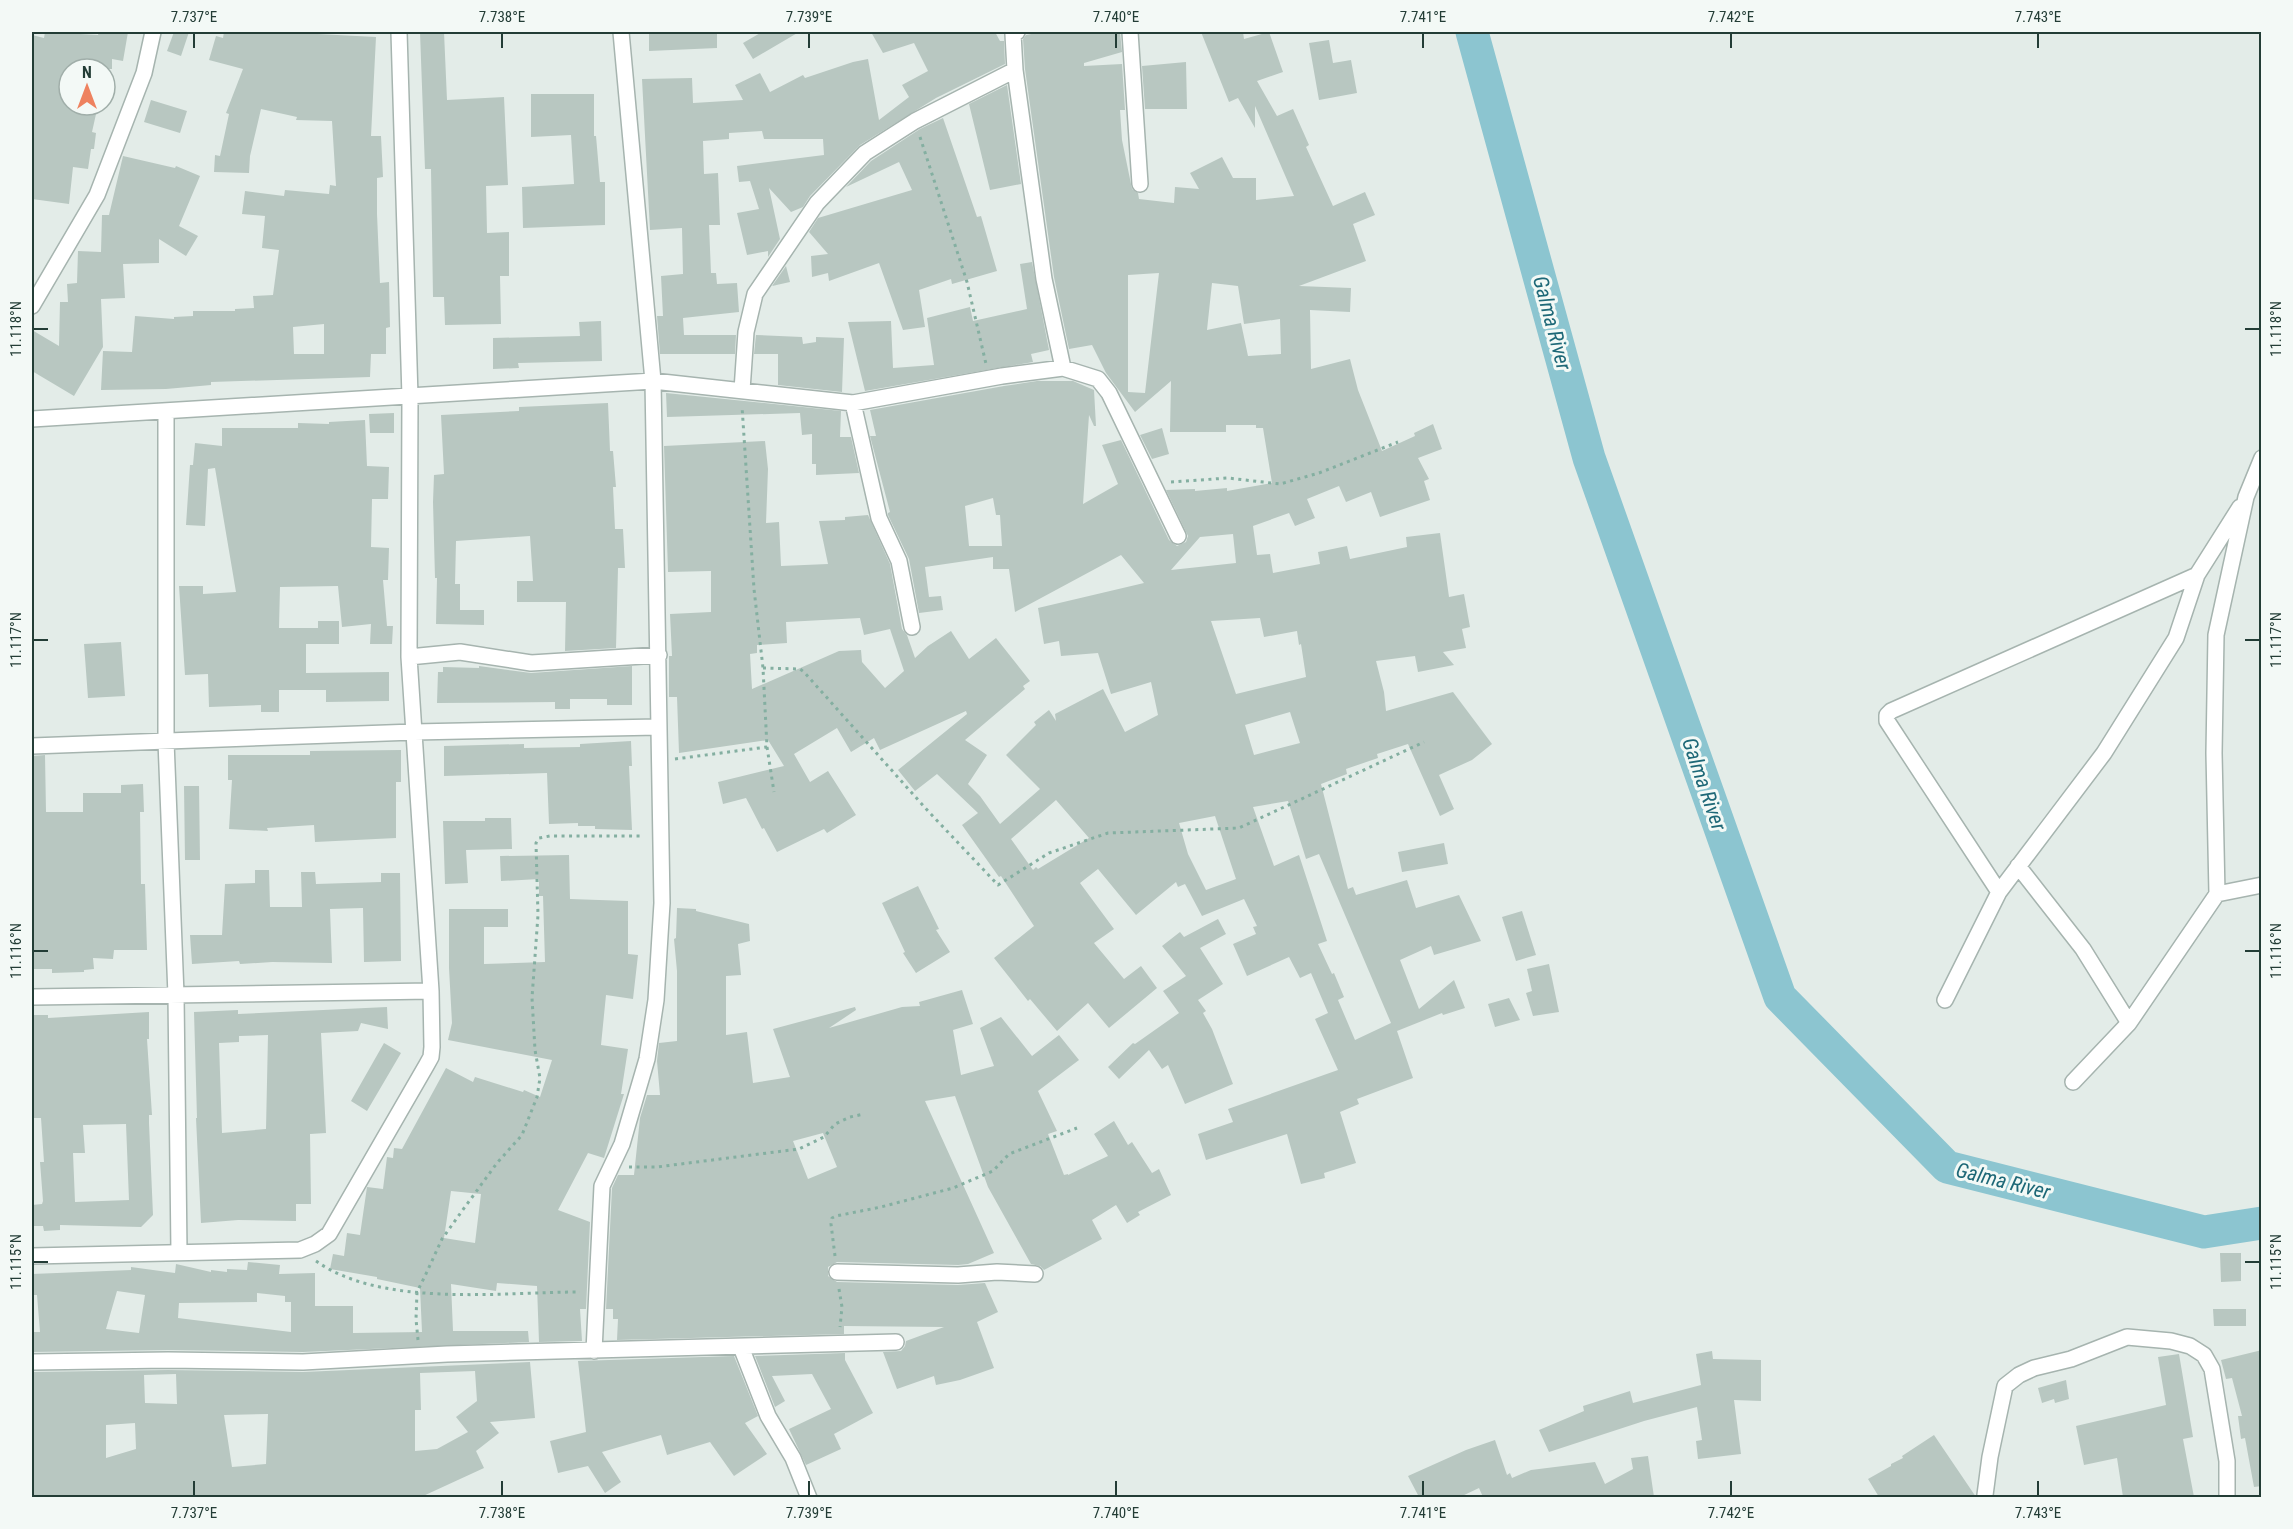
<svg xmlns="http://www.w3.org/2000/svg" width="2293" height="1529" viewBox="0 0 2293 1529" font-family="'Roboto Condensed',sans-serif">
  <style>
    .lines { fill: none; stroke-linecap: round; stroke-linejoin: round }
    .river { stroke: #8cc5d0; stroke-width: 33 }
    .building { fill: #b8c7c1; fill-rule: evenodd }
    .street-casing { stroke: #a6b4af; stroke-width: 18 }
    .path { stroke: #84afa1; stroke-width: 3; stroke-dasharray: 3 4.5; stroke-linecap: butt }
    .street { stroke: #fff; stroke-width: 15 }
    .ticks { fill: none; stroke: #233d36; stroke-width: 2 }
    .labels { text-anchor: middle; stroke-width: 6; stroke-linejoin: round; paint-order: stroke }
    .water-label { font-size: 21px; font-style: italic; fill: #1e6877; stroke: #f3f9f6 }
    .neatline { fill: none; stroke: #233d36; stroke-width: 2 }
    .ticks-label { font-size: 15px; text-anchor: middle; fill: #233d36 }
  </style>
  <rect width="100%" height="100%" fill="#e3ece8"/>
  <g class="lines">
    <path class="river" d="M1472,32L1589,458L1780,997L1947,1167L2204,1232L2262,1223"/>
  </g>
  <path class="building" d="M45,32L98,35L99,32H128L123,61L112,59V69H69V105H98L92,132L96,133L94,149H91L88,169L73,167L69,204L32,199V35L44,38Z
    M174,32H189L181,56L167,51Z
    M224,32H279L376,37L371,136H381L383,177L377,178V214L380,283L389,282L390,327L386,328V354H371L370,377L211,382V385L166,389L101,390L103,351L132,352L135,316L174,319V317L193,316V311H235V309L254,308L253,296L273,295L279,250L262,248L265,216L242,214L245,191L284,196L285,190L329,194L330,185L336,186L332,121L296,120L297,117L261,109L250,156L249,173L214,172L215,155L220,156L229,114L226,113L243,69L209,60L216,36L223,38ZM324,324V354H294L293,327Z
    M420,32H444L447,100L504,97L508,185L486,186L487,233L509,232V276H500L501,324L445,325L444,297H433L431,169H425Z
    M649,32H717V48L649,51Z
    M762,32H799L753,59L743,43Z
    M871,32H995L1000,41H1004L1005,64L936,98L860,145L810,196L803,207L791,212L769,188L780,239L768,257V251L747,255L737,213L759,209L750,181L739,182L737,166L824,155L823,139H764L762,131L729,133V139L703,141L704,174L718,173L720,225H709L711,273H716L717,284L737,283L739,312L683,318L684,335H736L735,354H660L657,316H663L661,276L683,274L682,228L650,230L642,79L692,78L693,103L743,100L735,85L760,73L770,92L803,75L805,78L853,62L868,59L879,120L909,97L902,85L928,71L914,43L883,53Z
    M1042,32H1120L1122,52L1084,63V66L1122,64L1125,110H1120L1122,140L1132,189L1138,193L1139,199L1174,203L1175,187L1199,189L1190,173L1222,157L1233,178H1256V200L1294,196L1255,106V128L1238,98L1229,102L1201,32H1243L1244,39L1269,32L1283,72L1257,81L1277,116L1293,109L1309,145L1306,147L1333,206L1365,192L1375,215L1353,224L1366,261L1299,286L1351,288L1350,312L1310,310L1311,369L1350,359L1358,390L1382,451L1415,436L1414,433L1433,424L1442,449L1418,458L1429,479L1424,481L1430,500L1380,517L1371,492L1346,502L1339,486L1307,499L1315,518L1295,526L1289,513L1253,526L1257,555L1270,554L1273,573L1320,564L1318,552L1347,546L1350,559L1407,547L1406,537L1440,533L1449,597L1464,594L1470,627L1462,629L1466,648L1443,652L1454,665L1418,672L1415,656L1376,661L1384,692L1386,711L1453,692L1492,744L1472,760L1439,775L1454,809L1440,816L1408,744L1377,754L1378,758L1346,769L1347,774L1321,784L1348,889L1353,887L1356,895L1407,880L1416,908L1459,895L1481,941L1434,955L1431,946L1400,960L1419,1009L1454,980L1465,1008L1443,1015L1442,1013L1397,1031L1413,1078L1357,1099L1359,1104L1340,1112L1356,1163L1324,1173L1325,1178L1301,1184L1287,1134L1206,1160L1198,1134L1233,1122L1228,1109L1338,1070L1315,1019L1328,1013L1311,973L1300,978L1289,957L1247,976L1233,944L1256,934L1253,927L1257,926L1244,899L1202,916L1185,884L1178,887L1176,882L1136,915L1098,869L1080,883L1114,929L1094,943L1124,979L1141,966L1157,988L1109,1028L1088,1003L1057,1031L1030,999L1028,1001L994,958L1034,926L1001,876L999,877L962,825L978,813L937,774L915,791L898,770L967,714L966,711L880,750L874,738L851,752L837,728L794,754L810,782L828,771L856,815L827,833L824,829L777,852L764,828L762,829L746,798L723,804L718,782L784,766L768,740L679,753L677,697H669V656H672L670,614L711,612V571L668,572L664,446L765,441L768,469L766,523L779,522L781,566L828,564L819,521L845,520V517L868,515L890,564L902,629L907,635L915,658L928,646L951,631L969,659L996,638L1030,681L1023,686L1025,689L965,740L987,755L968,784L980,796L1000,824L1040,789L1006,755L1036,725L1034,722L1049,710L1056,721L1055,714L1103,689L1125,732L1158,715L1151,682L1111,694L1098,653L1061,656L1059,641L1044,644L1038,608L1144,583L1121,555L1015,612L1009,569H993V557L925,567L929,597L941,596L943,610L919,613L909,559L888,515V513L890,512L870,436H876L870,410L1004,386L1037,381H1073L1094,390L1096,426H1094L1089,415L1083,504L1118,484L1102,445L1121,440L1169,540L1177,546L1186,542L1188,536L1166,490L1195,489V491L1227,488V491L1272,483L1263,428H1256V425H1226V432H1170L1171,381L1135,412L1106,373L1092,345L1069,349L1054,277L1025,69L1023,39L1026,35ZM1159,273L1145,393L1128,392V275ZM1212,283L1238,286L1244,324L1280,319L1281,354L1248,356L1241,323L1207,330ZM993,498L996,515H1000L1002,546H969L965,506ZM1233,534L1236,563L1171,570L1200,537ZM860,618L864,635L890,629L904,671L885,688L862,662L861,650L839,651L752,689L750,654L757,653V645L787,643L786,622ZM1260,618L1264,637L1297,631L1299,645L1301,644L1306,677L1236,694L1211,621ZM1290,712L1300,743L1254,755L1245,725ZM1056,800L1089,838L1038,869L1036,867L1033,870L1011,839ZM1288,801L1306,859L1319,854L1391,1023L1355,1040L1338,1000L1344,997L1334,973L1332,974L1318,944L1327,941L1299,855L1274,866L1253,807ZM1215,816L1236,879L1206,890L1188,854L1179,823Z
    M1329,40L1333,63L1351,60L1357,93L1319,100L1309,43Z
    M1186,62L1187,109H1145L1142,66Z
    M1007,85L1021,184L990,190L969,104Z
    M531,94H594V136H596L600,182H605V225L523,228L522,187L574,184L571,135L531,137Z
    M151,100L187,111L180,133L144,122Z
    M943,118L977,217L981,216L997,271L952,284L951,279L919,290L925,327L903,330L879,263L829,281L828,273L812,277L811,256L828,254L809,232L818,218L912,190L899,162L846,187L871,161L920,129Z
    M123,156L175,168L176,166L200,176L179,226L198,236L186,256L159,239V263L123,264L125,298L101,299L103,347L74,396L32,371V330L59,346L60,302H68L67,284L77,283L78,251L101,252L102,215H109Z
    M1032,262L1049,350L1031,354L1033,362L865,391L848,322L891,321L893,368L934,365L927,318L970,307L973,321L1027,309L1020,264Z
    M786,266L790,282L772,286Z
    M601,321L602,361L518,363L519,368L493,369V338L580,336L579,322Z
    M756,335L802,337L803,344L816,342V337L844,338L842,392L778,385V354H754Z
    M666,393L841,411L840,437H851L859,473L816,475V464H812V434L802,435L800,413L667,417Z
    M608,403L610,451H613L616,487H613L615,529H623L625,568H618L616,648L565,651L566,602H517V581H533L530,536L456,541L455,584H460V610H484V625L436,624L437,578H435L433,502L434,475L444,474L441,415L519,411V407Z
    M394,413V433H370L369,414Z
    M365,420L367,466L389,467L388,499H372L371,547L389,548L388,580H383L387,626H393L392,644H370L371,624L342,627L338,586L280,587L279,628H318V621H339V644H306V673L389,672V701L326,702V690H279V712H261V705L209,707L208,674L185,675L179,586H203V594L236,592L215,468L208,469L205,526L186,525L190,465H193L195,443L222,446V428H298V423L329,424V422Z
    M1162,428L1169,454L1152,459L1140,435Z
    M121,642L125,696L88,698L84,644Z
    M479,666L531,673L632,666V705H607V699H570V709H555V702L437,703L438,672H443V667L479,668Z
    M631,741L632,766H629L632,830L595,829V826H578V823L549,824L547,773L444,776V746L524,744V748L580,747V744Z
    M401,750V782H396V838L315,842L314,825L267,828L268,831L229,829L232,780H228V755H310V751Z
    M45,755L46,812H83V793H121V785L143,784L144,812H140L141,884H145L147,950H114L113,959L93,958L94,969L84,970V972L52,973V969H32V756Z
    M184,786H199L200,860H185Z
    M485,818H511L512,849L466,850L468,883L445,884L443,821H485Z
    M1444,843L1448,864L1402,872L1398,852Z
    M569,855L570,899L628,901V954L638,955L633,999L606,995L601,1045L628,1049L621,1094H624L604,1158L588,1153L558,1210L590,1222L586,1309H580L582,1341L539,1342L537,1286L497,1283L496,1291L451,1284L453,1331H528L529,1342L303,1352L168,1350L32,1352V1332H40L37,1295H32V1274L131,1270V1267L175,1273L176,1264L211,1272V1270L227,1272V1269L247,1270L248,1262L280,1265L279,1274L315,1273V1306H353V1333L422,1332L420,1288L377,1279V1277L330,1269L333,1254L344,1256L347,1233L360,1235L367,1187L383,1189L387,1157L393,1158L394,1148L402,1149L446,1068L473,1082L475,1077L523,1092L524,1090L540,1097L552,1060L448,1040L452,1023L449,968V909H508V927H484V964L545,962L543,896H539V879L501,881L500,856ZM451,1191L481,1194L475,1243L444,1238ZM117,1291L145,1295L139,1333L106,1329ZM257,1293L285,1296V1302H291V1332L178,1318L179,1303L257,1302Z
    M255,870H269L270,907H302L301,872H315L316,884L381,882V873H400L401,961L364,962L363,908L330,909L332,963L272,962L240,964L239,961L192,964L190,935H222L225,884L255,883Z
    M918,886L939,929L936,930L950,952L916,973L903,953L905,952L882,903Z
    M677,908L696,909V911L749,924L750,941L738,944L741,975L726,976V1035L747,1032L753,1083L790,1077L773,1029L855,1007L856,1010L829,1028L902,1007L920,1006L919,1002L962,990L973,1024L953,1030L961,1075L994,1066L980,1028L1001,1017L1032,1056L1059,1035L1079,1060L1038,1091L1057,1131L1048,1134L1064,1175L1068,1174V1175L1108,1156L1094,1134L1114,1121L1128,1145L1132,1142L1152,1173L1159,1169L1171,1195L1138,1212L1140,1215L1127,1223L1116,1205L1092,1220L1102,1239L1044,1270L1040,1266L1031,1264L988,1187L955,1096L925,1101L994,1253L968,1264L958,1265L837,1262L828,1267V1276L837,1282L958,1285L985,1283L998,1312L977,1322L994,1368L960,1380L936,1385L934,1376L897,1389L883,1352L901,1351L905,1346L906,1341L944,1327L844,1326V1334L617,1340L618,1319H613V1309H606L612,1188L618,1175H634L640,1118L647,1095H660L657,1061L659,1043L677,1041V971L674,939L676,938ZM823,1133L837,1167L808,1179L793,1141Z
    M1522,911L1536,955L1516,961L1502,917Z
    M1218,919L1226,934L1200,948L1223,984L1198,1000L1206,1011L1203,1013L1212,1029L1233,1084L1185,1104L1168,1065L1162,1069L1149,1050L1119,1079L1108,1067L1133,1043L1135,1044L1179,1013L1163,991L1186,976L1162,946L1180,932L1184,937Z
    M1549,964L1559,1012L1533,1016L1526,993L1532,991L1527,969Z
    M1509,998L1520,1020L1495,1027L1488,1004Z
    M387,1007L388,1029L361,1023L358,1031L321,1033L326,1133L310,1134L311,1204H296V1221L238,1220L201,1223L196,1118H197L194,1012L238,1010V1014ZM268,1035L266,1129L222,1133L219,1043L239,1042V1036Z
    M149,1012V1039H147L152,1115H149V1123L153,1215L141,1227L60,1225V1230L44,1231L43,1226H32V1205L42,1204L43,1201L40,1162H44L41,1118H32V1015H48V1018ZM126,1124L129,1200L75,1202L73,1153H85L83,1125Z
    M384,1043L401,1053L367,1111L351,1101Z
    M2220,1253H2241V1281L2221,1282Z
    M2213,1309H2246V1326H2214Z
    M2262,1350V1397H2259L2262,1413V1486L2254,1487L2245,1438L2241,1439L2238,1416H2242L2232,1378L2226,1379L2221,1360Z
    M1712,1351L1713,1359L1761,1360V1401L1734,1400L1741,1454L1698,1459L1696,1441L1702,1440L1697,1407L1644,1421L1549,1452L1539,1430L1584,1411L1583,1406L1630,1391L1633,1403L1701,1385L1696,1354Z
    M845,1353V1360L873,1413L834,1434L841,1449L806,1465L789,1429L831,1409L812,1374L772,1376L785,1401L775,1407L755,1356Z
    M2179,1354L2193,1437L2183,1439L2194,1497H2123L2117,1458L2084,1465L2076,1426L2166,1405L2158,1357Z
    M734,1356L758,1416L745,1423L767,1454L734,1476L710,1442L667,1455L661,1435L602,1452L621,1482L605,1493L588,1466L558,1473L550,1441L586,1432L578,1361Z
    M530,1362L535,1418L490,1422L499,1433L476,1451L484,1468L421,1497H32V1372L168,1370L303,1372ZM475,1371L477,1401L456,1417L468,1432L437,1449L415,1451V1410H421L420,1373ZM176,1374L177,1404L145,1403L144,1375ZM268,1414L266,1464L232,1467L224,1415ZM135,1423L136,1449L106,1458V1425Z
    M2066,1380L2069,1399L2055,1403L2054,1399L2042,1403L2038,1388Z
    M1934,1435L1976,1497H1879L1868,1479L1891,1466V1464L1903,1458L1902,1456Z
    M1495,1440L1507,1475L1510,1473L1512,1478L1531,1470L1595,1462L1605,1484L1633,1469L1631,1458L1648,1456L1654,1497H1483L1479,1488L1460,1497H1419L1408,1476L1466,1450Z"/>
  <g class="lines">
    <defs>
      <path id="street" d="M1130,32L1140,184
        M1015,70L1013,34L1017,32
        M32,306L97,195L144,73L153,32
        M742,390L746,332L755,294L817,203L865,153L915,121L1015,70L1044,279L1063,368
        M853,403L879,518L899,561L912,627
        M166,411V741L176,995L179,1252
        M32,419L653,381L853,403L1002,376L1063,368L1098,379L1109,393L1178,536
        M409,657L460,652L531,663L659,655
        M32,746L414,732L658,727
        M2018,866L2083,949L2129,1023
        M1999,892L1887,721V715L1891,711L2197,575
        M2217,894L2262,885
        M32,997L431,991
        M1945,1000L1999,892L2104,753L2176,638L2197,575L2240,507
        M2073,1082L2129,1023L2217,894L2214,753L2216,635L2246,497L2262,458
        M32,1256L300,1250L315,1244L329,1234L426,1066L431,1057L432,1047L431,991L409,657L410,397L399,32
        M837,1272L958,1275L997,1272L1035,1274
        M741,1347L768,1416L793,1458L809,1498
        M594,1351L602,1186L622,1144L647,1059L656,1000L662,903L653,381L621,32
        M32,1362L168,1360L303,1362L447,1354L896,1342
        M1985,1495L1990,1457L2005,1386L2019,1375L2034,1368L2071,1359L2127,1337L2171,1341L2190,1346L2204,1355L2212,1369L2227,1461V1498"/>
    </defs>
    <use href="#street" class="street-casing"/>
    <path class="path" d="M920,137L967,282L986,364
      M1171,482L1228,478L1280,484L1319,473L1398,442
      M763,668L800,669L804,672L928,811L998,885L1049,853L1108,833L1239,828L1424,742
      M767,747L774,792
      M675,759L767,747L763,668L754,589L742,406
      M629,1167H657L799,1149L824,1137L835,1124L850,1117L864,1114
      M835,1256L831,1224L832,1218L836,1216L881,1207L953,1188L993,1171L1009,1154L1077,1128
      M316,1261C382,1308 502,1292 580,1292
      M839,1289L842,1307L840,1327
      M418,1340L416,1319L417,1292L425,1276L442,1239L462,1211L497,1163L522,1135L537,1097L540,1078L535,1050L532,998L538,915L536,843L539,838L550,836H644"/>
    <use href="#street" class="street"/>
  </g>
  <path class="ticks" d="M194,33V48M502,33V48M809,33V48M1116,33V48M1423,33V48M1731,33V48M2038,33V48M33,329H48M2245,329H2260M33,640H48M2245,640H2260M33,951H48M2245,951H2260M33,1262H48M2245,1262H2260M194,1481V1496M502,1481V1496M809,1481V1496M1116,1481V1496M1423,1481V1496M1731,1481V1496M2038,1481V1496"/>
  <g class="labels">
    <g class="water-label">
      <text transform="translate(1552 323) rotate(75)" y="7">Galma River</text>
      <text transform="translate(1704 784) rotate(71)" y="7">Galma River</text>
      <text transform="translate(2003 1181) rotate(14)" y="7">Galma River</text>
    </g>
  </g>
  <rect width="2293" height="1529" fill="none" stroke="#f3f9f6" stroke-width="66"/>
  <g transform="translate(87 87)"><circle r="28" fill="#f3f9f6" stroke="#a0aea9" stroke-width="1.5"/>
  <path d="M0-4.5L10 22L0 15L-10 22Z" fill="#ee825f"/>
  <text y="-9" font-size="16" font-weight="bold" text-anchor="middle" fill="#233d36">N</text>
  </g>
  <rect x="33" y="33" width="2227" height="1463" class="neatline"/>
  <g class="ticks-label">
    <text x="194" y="22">7.737°E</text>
    <text x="502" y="22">7.738°E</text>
    <text x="809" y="22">7.739°E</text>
    <text x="1116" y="22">7.740°E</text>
    <text x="1423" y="22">7.741°E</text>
    <text x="1731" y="22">7.742°E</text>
    <text x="2038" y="22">7.743°E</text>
    <text transform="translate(16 329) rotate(-90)" y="5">11.118°N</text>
    <text transform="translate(2276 329) rotate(-90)" y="5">11.118°N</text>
    <text transform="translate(16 640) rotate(-90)" y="5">11.117°N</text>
    <text transform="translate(2276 640) rotate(-90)" y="5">11.117°N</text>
    <text transform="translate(16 951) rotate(-90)" y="5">11.116°N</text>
    <text transform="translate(2276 951) rotate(-90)" y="5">11.116°N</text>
    <text transform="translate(16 1262) rotate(-90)" y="5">11.115°N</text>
    <text transform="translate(2276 1262) rotate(-90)" y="5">11.115°N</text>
    <text x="194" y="1518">7.737°E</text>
    <text x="502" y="1518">7.738°E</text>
    <text x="809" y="1518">7.739°E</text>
    <text x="1116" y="1518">7.740°E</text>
    <text x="1423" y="1518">7.741°E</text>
    <text x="1731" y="1518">7.742°E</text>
    <text x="2038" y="1518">7.743°E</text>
  </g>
</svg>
